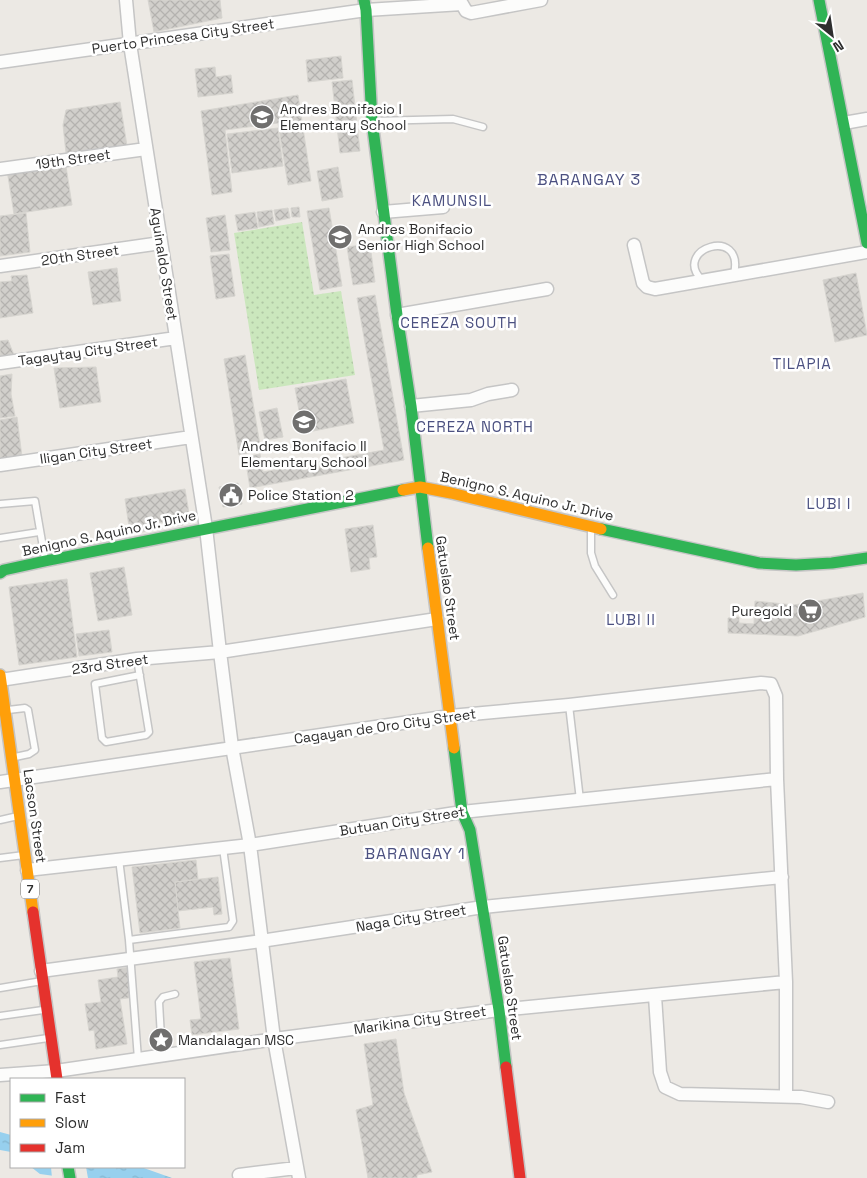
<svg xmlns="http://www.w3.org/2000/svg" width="867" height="1178" viewBox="0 0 867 1178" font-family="'Space Grotesk',sans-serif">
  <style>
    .grass { fill: url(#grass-dots) }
    .water { fill: url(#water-ripples) }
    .pier { fill: #ece9e4 }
    .building { fill: url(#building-cross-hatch); stroke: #d7d5d0 }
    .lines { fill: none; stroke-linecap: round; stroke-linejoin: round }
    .lane-casing { stroke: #c5c5c5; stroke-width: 9 }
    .street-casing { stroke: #c5c5c5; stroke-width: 15 }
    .fast-casing { stroke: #c5c5c5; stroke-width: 14 }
    .slow-casing { stroke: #c5c5c5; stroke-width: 14 }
    .jam-casing { stroke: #c5c5c5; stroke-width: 14 }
    .lane { stroke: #fcfcfb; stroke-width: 6 }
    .street { stroke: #fcfcfb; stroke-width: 12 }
    .fast { stroke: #30b455; stroke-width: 11 }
    .slow { stroke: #ff9f0a; stroke-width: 11 }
    .jam { stroke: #e5322d; stroke-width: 11 }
    .labels { text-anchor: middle; stroke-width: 5; stroke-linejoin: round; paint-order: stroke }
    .shield { fill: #fff; stroke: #6d6d6d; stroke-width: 1 }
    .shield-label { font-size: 12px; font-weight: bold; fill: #2e2e2e }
    .street-label { font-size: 14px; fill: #2e2e2e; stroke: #fff }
    .poi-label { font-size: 14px; fill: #2e2e2e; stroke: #fff; text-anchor: start }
    .neighbourhood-label { font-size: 15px; letter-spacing: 1px; fill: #4c5181; stroke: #fff }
    .quarter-label { font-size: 16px; letter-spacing: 1px; fill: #4c5181; stroke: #fff }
  </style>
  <defs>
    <pattern id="grass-dots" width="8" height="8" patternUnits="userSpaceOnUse" patternTransform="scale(1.25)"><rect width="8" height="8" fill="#cbe7bd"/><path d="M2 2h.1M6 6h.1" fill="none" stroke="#afc6a3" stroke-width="1.8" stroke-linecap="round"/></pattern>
    <pattern id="water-ripples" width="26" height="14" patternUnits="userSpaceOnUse" patternTransform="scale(1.25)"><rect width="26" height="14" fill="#97d0ee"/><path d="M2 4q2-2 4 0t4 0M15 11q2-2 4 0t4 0" fill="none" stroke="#82b3cc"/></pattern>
    <pattern id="building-cross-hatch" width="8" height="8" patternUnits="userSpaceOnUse" patternTransform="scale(1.25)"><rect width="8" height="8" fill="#d1cfcb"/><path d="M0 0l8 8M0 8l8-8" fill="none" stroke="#b4b2af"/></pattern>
  </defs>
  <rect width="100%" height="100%" fill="#ece9e4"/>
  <path class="grass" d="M302,222L314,295L341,291L355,375L259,390L234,233Z"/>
  <path class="water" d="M0,1132L11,1135V1152L0,1150Z
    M31,1167H141L172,1178H69L40,1174Z"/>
  <path class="pier" d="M51,1167H86L88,1178H52Z"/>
  <path class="building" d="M148,0H220L222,18L154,32Z
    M341,56L343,78L308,82L306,60Z
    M215,67L216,77L231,75L233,93L198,97L195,69Z
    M352,80L360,151L340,153L332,82Z
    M298,95L311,181L288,185L278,123L225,130L232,192L212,195L201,111Z
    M120,102L127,146L66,153L63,125L66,110Z
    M278,128L283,166L232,173L227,134Z
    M65,160L72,205L14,214L7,170Z
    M338,167L343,197L322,201L317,171Z
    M299,207L300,217H292L291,208Z
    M288,208L290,218L276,221L274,210Z
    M329,208L342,286L320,290L307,211Z
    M272,210L274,224L259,227L257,212Z
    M255,212L258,228L238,231L235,215Z
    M26,213L30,252L0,256V216Z
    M225,215L230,250L211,252L206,218Z
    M370,244L375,282L353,285L347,247Z
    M229,254L235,296L216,299L210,256Z
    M117,268L121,301L93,305L88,272Z
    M856,273L867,335L835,342L823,280Z
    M27,275L33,313L0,318V282L12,281L11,276Z
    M375,295L404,460L250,488L245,457L260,454L263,472L384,450L357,298Z
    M8,340L14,355L0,357V341Z
    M245,355L261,451L239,455L224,359Z
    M96,367L101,402L60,408L54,368Z
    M12,374L11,394L15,416L0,418V376Z
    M346,379L354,423L303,433L295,388Z
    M277,408L283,437L265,440L259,412Z
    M17,417L22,457L0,460V420Z
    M238,483L242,504L223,507L219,487Z
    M185,489L189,513L183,525L173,526L167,522L159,523L160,529L130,534L125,499Z
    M373,525L377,557L369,558L370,569L351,572L345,529Z
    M124,567L132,615L98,621L90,573Z
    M67,579L77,657L19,665L9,587Z
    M863,593L865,617L798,636L728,633V618L739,617V623L754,624L755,601L794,605Z
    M109,630L112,652L79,656L76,634Z
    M196,860L198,879L175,882L180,928L140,933L132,867Z
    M218,877L222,914L214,915L213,907L178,911L175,882Z
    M230,958L239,1029L192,1035L190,1020L201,1019L194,962Z
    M131,967L135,997L120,999L127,1044L96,1049L94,1030L89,1031L85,1004L101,1002L98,980L118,977L117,969Z
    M396,1039L404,1093L432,1172L417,1175V1178H368L356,1110L373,1105L364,1044Z"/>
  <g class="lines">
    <defs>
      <path id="lane" d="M373,121L453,119L483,127
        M702,280C671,249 745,225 734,274
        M0,504L35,501L45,559
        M591,528V553L595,566L613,595
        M0,538L39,532
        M137,659L149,732L146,735L106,742L102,738L95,684L140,675
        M569,705L580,800
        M8,710L25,708L28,710L35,750L29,754L15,757
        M0,820L18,816
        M0,858L24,855
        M119,859L129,940L138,1059
        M129,940L229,927L233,921L223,848
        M0,988L42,981
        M0,1016L43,1010
        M0,1045L48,1038
        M162,1055L159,1002L163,997L175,994"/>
      <path id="street" d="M126,0L130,44L206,528L220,652L232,747L250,845L274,1039L299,1178
        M0,62L366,10L462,4L466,11L471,13L541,0
        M844,123L867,119
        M0,169L146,149
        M383,212L443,207
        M634,245L643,283L647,287L655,289L867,252
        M0,266L161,243
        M397,315L547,289
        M0,363L176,338
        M411,406L471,400L488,394L512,390
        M0,465L191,437
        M0,680L137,659L220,652L437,619
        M0,782L450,716L569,705L761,683L771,684L776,696L777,779L786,982V1096
        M27,870L250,845L462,812L777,779
        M41,971L261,941L483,907L782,877
        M655,996L660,1072L665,1087L680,1094L801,1097L828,1102
        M0,1075L56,1071L282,1038L499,1010L786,982
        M239,1175L296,1168"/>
      <path id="fast" d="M364,0L366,10L372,121L397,315L411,406L428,548
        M819,0L867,243
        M601,529L759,563L796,565L832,563L867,558
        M0,573L4,570L45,561L403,490
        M454,748L462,812L470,830L499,1010L506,1067
        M68,1167L70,1178"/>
      <path id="slow" d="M403,490L420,487L451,493L601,529
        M428,548L454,748
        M0,675L33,912"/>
      <path id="jam" d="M33,912L57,1079
        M506,1067L520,1178"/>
    </defs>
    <use href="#lane" class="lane-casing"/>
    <use href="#street" class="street-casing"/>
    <use href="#fast" class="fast-casing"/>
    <use href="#slow" class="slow-casing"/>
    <use href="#jam" class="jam-casing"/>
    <use href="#lane" class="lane"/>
    <use href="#street" class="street"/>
    <use href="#fast" class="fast"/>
    <use href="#slow" class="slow"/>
    <use href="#jam" class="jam"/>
  </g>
  <defs>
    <symbol id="school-disc" viewBox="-11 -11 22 22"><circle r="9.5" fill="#706f6e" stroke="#fff"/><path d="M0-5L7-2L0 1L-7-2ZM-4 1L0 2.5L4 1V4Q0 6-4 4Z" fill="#fff"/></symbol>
    <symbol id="civic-disc" viewBox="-11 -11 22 22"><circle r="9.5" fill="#706f6e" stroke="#fff"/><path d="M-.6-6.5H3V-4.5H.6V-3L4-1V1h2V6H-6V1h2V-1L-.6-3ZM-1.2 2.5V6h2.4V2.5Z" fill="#fff"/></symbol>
    <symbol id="supermarket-disc" viewBox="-11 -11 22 22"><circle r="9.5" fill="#706f6e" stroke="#fff"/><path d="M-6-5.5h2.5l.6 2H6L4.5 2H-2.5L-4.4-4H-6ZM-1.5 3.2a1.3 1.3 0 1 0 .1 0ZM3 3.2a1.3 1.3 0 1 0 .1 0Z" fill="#fff"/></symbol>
    <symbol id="sight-disc" viewBox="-11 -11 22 22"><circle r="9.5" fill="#706f6e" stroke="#fff"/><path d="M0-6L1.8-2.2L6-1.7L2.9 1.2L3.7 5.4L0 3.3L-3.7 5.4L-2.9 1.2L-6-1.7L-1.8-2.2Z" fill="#fff"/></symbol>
  </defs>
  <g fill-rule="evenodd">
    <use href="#school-disc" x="248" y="103" width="28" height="28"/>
    <use href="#school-disc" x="326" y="223" width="28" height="28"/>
    <use href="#school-disc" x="290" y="408" width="28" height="28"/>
    <use href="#civic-disc" x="217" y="481" width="28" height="28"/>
    <use href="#supermarket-disc" x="796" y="597" width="28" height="28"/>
    <use href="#sight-disc" x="147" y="1026" width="28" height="28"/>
  </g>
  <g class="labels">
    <rect class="shield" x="21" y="879.5" width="18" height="19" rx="4"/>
    <g class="shield-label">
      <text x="30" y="893">7</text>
    </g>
    <g class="street-label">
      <text transform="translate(183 36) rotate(-8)" y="5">Puerto Princesa City Street</text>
      <text transform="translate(73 159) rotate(-8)" y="5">19th Street</text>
      <text transform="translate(80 255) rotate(-8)" y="5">20th Street</text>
      <text transform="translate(164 264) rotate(81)" y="5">Aguinaldo Street</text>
      <text transform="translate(88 351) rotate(-8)" y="5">Tagaytay City Street</text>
      <text transform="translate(96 451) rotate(-8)" y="5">Iligan City Street</text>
      <text transform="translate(527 496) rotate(13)" y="5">Benigno S. Aquino Jr. Drive</text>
      <text transform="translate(109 533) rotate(-12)" y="5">Benigno S. Aquino Jr. Drive</text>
      <text transform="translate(448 588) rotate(82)" y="5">Gatuslao Street</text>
      <text transform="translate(110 664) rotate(-8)" y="5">23rd Street</text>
      <text transform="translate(385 726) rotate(-8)" y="5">Cagayan de Oro City Street</text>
      <text transform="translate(35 816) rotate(82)" y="5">Lacson Street</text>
      <text transform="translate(402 821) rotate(-9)" y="5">Butuan City Street</text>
      <text transform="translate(411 918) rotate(-9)" y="5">Naga City Street</text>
      <text transform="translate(510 988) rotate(82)" y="5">Gatuslao Street</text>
      <text transform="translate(420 1020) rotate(-8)" y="5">Marikina City Street</text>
    </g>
    <g class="poi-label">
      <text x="280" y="114">Andres Bonifacio I<tspan x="280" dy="16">Elementary School</tspan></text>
      <text x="358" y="234">Andres Bonifacio<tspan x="358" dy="16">Senior High School</tspan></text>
      <text x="304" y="451" text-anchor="middle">Andres Bonifacio II<tspan x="304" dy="16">Elementary School</tspan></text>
      <text x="248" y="500">Police Station 2</text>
      <text x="792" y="616" text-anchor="end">Puregold</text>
      <text x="178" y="1045">Mandalagan MSC</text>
    </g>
    <g class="neighbourhood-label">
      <text x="452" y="206">KAMUNSIL</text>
      <text x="459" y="328">CEREZA SOUTH</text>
      <text x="802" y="369">TILAPIA</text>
      <text x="475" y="432">CEREZA NORTH</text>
      <text x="829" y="509">LUBI I</text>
      <text x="631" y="625">LUBI II</text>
    </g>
    <g class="quarter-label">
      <text x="589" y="185">BARANGAY 3</text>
      <text x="415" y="859">BARANGAY 1</text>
    </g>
  </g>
  <rect x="10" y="1078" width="175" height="90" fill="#ffffff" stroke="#ababab"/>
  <rect x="20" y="1094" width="25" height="8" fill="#30b455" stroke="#ababab"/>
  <text x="55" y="1103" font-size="15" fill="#2e2e2e">Fast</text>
  <rect x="20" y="1119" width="25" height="8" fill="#ff9f0a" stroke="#ababab"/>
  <text x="55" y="1128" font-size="15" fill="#2e2e2e">Slow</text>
  <rect x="20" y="1144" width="25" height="8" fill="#e5322d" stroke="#ababab"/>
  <text x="55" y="1153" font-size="15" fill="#2e2e2e">Jam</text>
  <g transform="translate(832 35) rotate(150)" stroke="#ffffff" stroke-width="4" paint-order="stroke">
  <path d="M0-4L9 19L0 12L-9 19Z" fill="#2e2e2e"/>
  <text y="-8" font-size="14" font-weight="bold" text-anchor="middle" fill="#2e2e2e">N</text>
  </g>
</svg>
